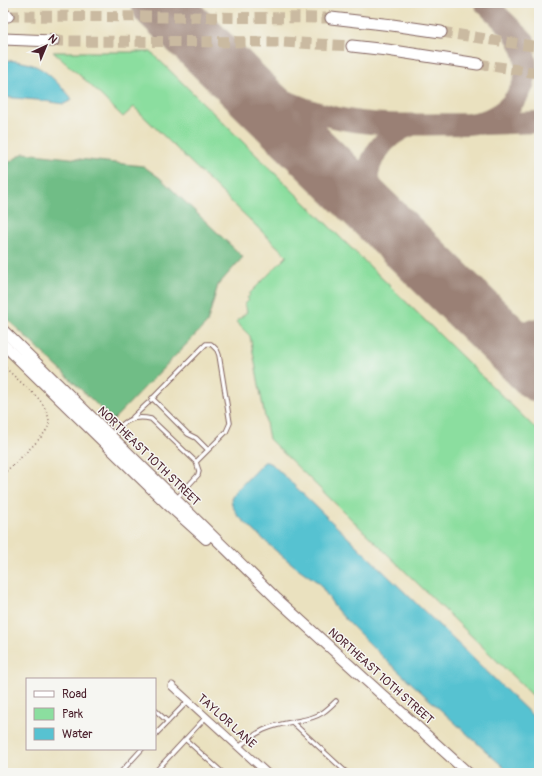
<svg xmlns="http://www.w3.org/2000/svg" width="542" height="776" viewBox="0 0 542 776" font-family="Pangolin,sans-serif">
  <style>
    .green { fill: #8bde9f; stroke: #6a7e65 }
    .forest { fill: #70bd86; stroke: #5d6e58 }
    .water { fill: #57c2d1; stroke: #50707e }
    .lines { fill: none; stroke-linecap: round; stroke-linejoin: round }
    .taxiway { stroke: #9a8075; stroke-width: 22 }
    .runway { stroke: #9a8075; stroke-width: 56 }
    .primary-tunnel { stroke: #cabaa1; stroke-width: 11; stroke-dasharray: 11 5.5; stroke-linecap: butt }
    .lane-casing { stroke: #82635f; stroke-width: 5.5 }
    .street-casing { stroke: #82635f; stroke-width: 9 }
    .secondary-casing { stroke: #82635f; stroke-width: 12 }
    .primary-casing { stroke: #82635f; stroke-width: 13 }
    .path { stroke: #82635f; stroke-width: 1.5; stroke-dasharray: 1 3; stroke-linecap: butt }
    .lane { stroke: #fff; stroke-width: 3.5 }
    .street { stroke: #fff; stroke-width: 7 }
    .secondary { stroke: #fff; stroke-width: 10 }
    .primary { stroke: #fff; stroke-width: 11 }
    .labels { text-anchor: middle; stroke-width: 3; stroke-linejoin: round; paint-order: stroke }
    .street-label { font-size: 12px; fill: #4a1f2b; stroke: #f6f6f2 }
  </style>
  <rect width="100%" height="100%" fill="#f6f6f2"/>
  <filter id="ink" filterUnits="userSpaceOnUse"><feTurbulence type="fractalNoise" baseFrequency=".025" numOctaves="2"/><feDisplacementMap in="SourceGraphic" scale="8" xChannelSelector="R" yChannelSelector="G"/><feConvolveMatrix kernelMatrix="1 2 1 2 8 2 1 2 1" color-interpolation-filters="sRGB"/></filter>
  <filter id="wash" filterUnits="userSpaceOnUse"><feTurbulence type="fractalNoise" baseFrequency=".012" numOctaves="4" result="noise"/><feDisplacementMap in="SourceGraphic" scale="16" xChannelSelector="R" yChannelSelector="G"/><feGaussianBlur stdDeviation="0.9" result="paint"/><feColorMatrix in="noise" values="0 0 0 0 0 0 0 0 0 0 0 0 0 0 0 0 0 1.4 0 .05"/><feComposite in="paint" operator="in"/></filter>
  <g filter="url(#wash)">
    <rect width="100%" height="100%" fill="#eae1bf"/>
    <path class="green" d="M53,52H151L539,432V697L531,694L527,690L269,439L250,336L236,322L247,312L245,304L249,300L247,298L250,295L249,294L287,256L134,107L123,117L85,80Z"/>
    <path class="forest" d="M24,153L143,166L160,178L243,257L218,285L207,323L113,420L3,315V166Z"/>
    <path class="water" d="M3,60C40,62 45,70 70,96L72,100L64,104L37,100L3,97Z
      M264,462H267L273,465L539,722V773H510L386,660L347,621L337,610L319,583L296,567L275,550L238,516L232,505L231,499L235,492Z"/>
    <g class="lines">
      <path class="taxiway" d="M485,3L524,41
        M205,47C224,62 243,78 264,90C297,108 334,120 371,123C403,126 436,124 468,124C503,121 531,93 525,57C523,47 518,39 513,31
        M484,124L539,122
        M389,227C382,217 374,207 370,195C360,164 384,134 412,125
        M473,309C493,325 513,337 539,329"/>
      <path class="runway" d="M159,3L539,374"/>
    </g>
  </g>
  <g filter="url(#ink)">
    <g class="lines">
      <path class="primary-tunnel" d="M8,16L331,18
        M441,32L539,47
        M53,41L283,42L352,46
        M478,64L539,73"/>
      <defs>
        <path id="lane" d="M152,398L188,434L196,438L208,450
          M151,400L206,344H211L217,350L219,355L230,423L226,432L196,462
          M133,417L148,403
          M112,434C125,421 132,415 151,419L196,462L199,471L198,475L176,499
          M155,710L168,722
          M292,722L347,773
          M155,735L188,701
          M185,739L223,773
          M239,747C257,731 269,726 292,722C302,720 313,719 322,713C327,710 332,705 336,701
          M120,773L142,749
          M154,773L206,717"/>
        <path id="street" d="M172,686L267,773"/>
        <path id="secondary" d="M3,330L277,599L468,773
          M3,344L166,503L206,539"/>
        <path id="primary" d="M3,16H8
          M331,18L392,25L441,32
          M3,39L53,41
          M352,46L387,50L478,64"/>
      </defs>
      <use href="#lane" class="lane-casing"/>
      <use href="#street" class="street-casing"/>
      <use href="#secondary" class="secondary-casing"/>
      <use href="#primary" class="primary-casing"/>
      <path class="path" d="M3,365C14,377 27,387 39,399C44,406 52,419 48,427C45,436 12,466 3,474
        M3,381V367"/>
      <use href="#lane" class="lane"/>
      <use href="#street" class="street"/>
      <use href="#secondary" class="secondary"/>
      <use href="#primary" class="primary"/>
    </g>
  </g>
  <g class="labels">
    <g class="street-label">
      <text transform="translate(149 456) rotate(44)" y="4">NORTHEAST 10TH STREET</text>
      <text transform="translate(381 676) rotate(42)" y="4">NORTHEAST 10TH STREET</text>
      <text transform="translate(227 721) rotate(42)" y="4">TAYLOR LANE</text>
    </g>
  </g>
  <rect width="542" height="776" fill="none" stroke="#f6f6f2" stroke-width="16"/>
  <rect x="26" y="678" width="130" height="72" fill="#f6f6f2" stroke="#b1a0a2"/>
  <rect x="34" y="691" width="20" height="6" fill="#ffffff" stroke="#b1a0a2"/>
  <text x="62" y="698" font-size="12" fill="#4a1f2b">Road</text>
  <rect x="34" y="708" width="20" height="12" fill="#8bde9f" stroke="#b1a0a2"/>
  <text x="62" y="718" font-size="12" fill="#4a1f2b">Park</text>
  <rect x="34" y="728" width="20" height="12" fill="#57c2d1" stroke="#b1a0a2"/>
  <text x="62" y="738" font-size="12" fill="#4a1f2b">Water</text>
  <g transform="translate(46 46) rotate(44)" stroke="#f6f6f2" stroke-width="3" paint-order="stroke">
  <path d="M0-3L7 15L0 10L-7 15Z" fill="#4a1f2b"/>
  <text y="-6" font-size="11" font-weight="bold" text-anchor="middle" fill="#4a1f2b">N</text>
  </g>
</svg>
